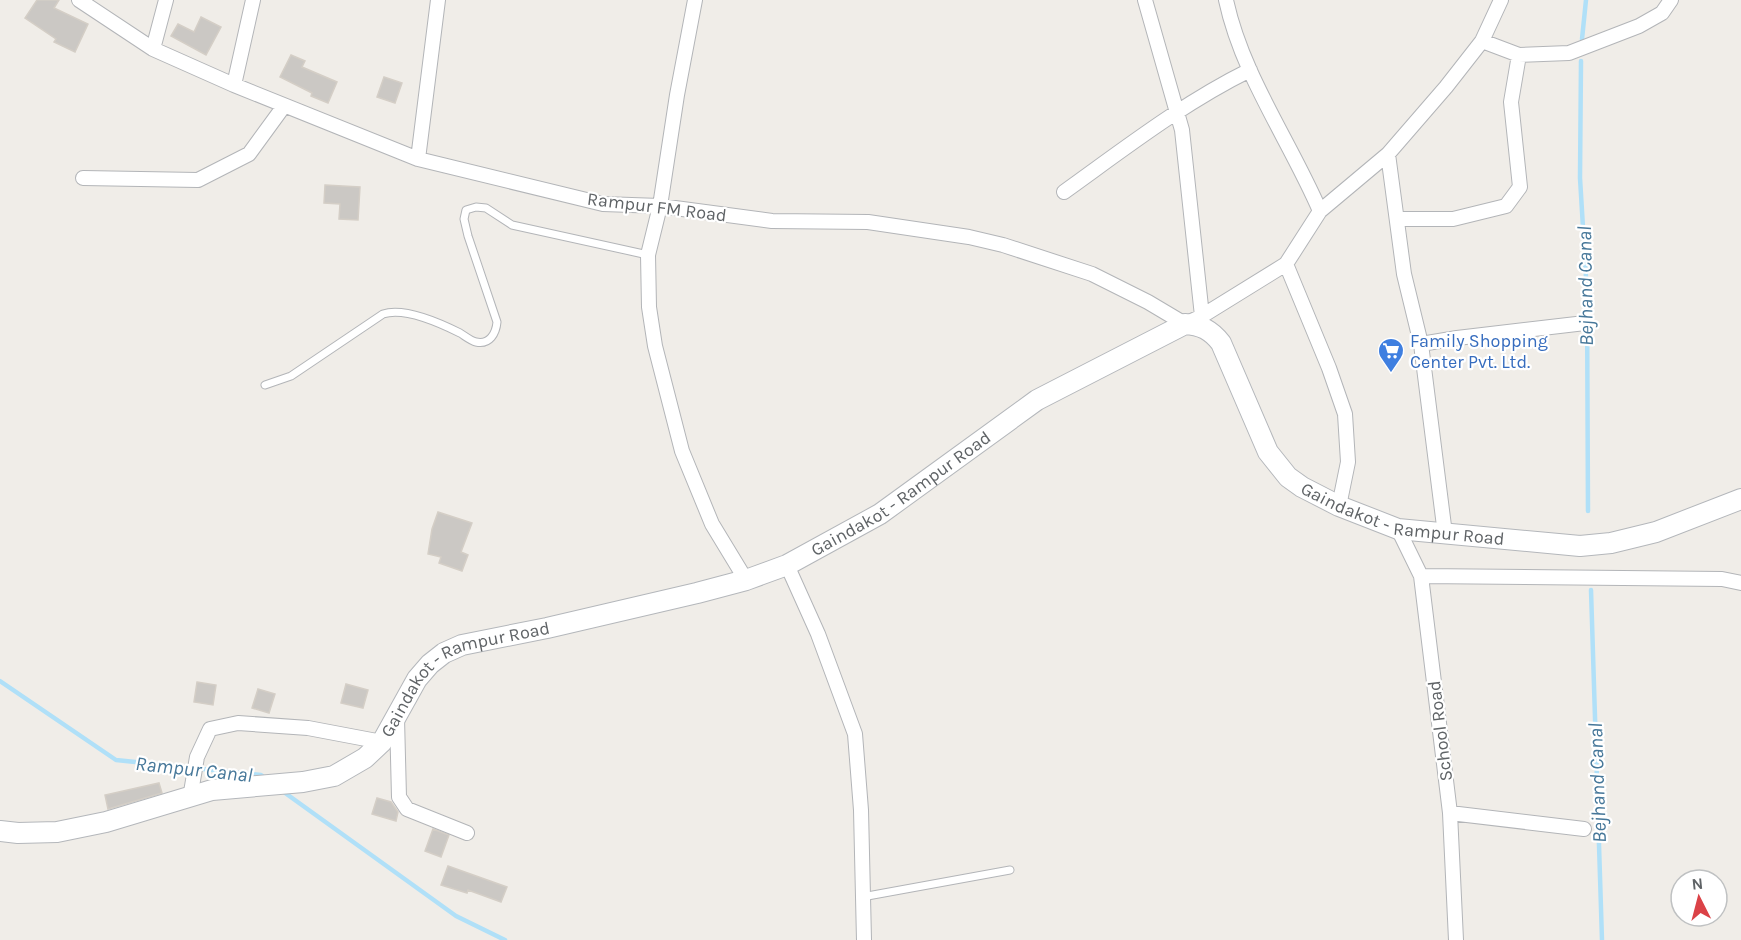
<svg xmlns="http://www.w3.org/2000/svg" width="1741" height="940" viewBox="0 0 1741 940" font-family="Karla,sans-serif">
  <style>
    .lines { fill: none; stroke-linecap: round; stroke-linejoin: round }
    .stream { stroke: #b0e0f8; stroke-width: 4.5 }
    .building { fill: #cbc8c4; stroke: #d4cec6; stroke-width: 1.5 }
    .service-casing { stroke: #b3b5b8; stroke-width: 9 }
    .minor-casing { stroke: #b3b5b8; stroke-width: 16 }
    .secondary-casing { stroke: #b4b7bb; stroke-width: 22 }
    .service { stroke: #fff; stroke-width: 7 }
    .minor { stroke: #fff; stroke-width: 14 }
    .secondary { stroke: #fff; stroke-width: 20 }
    .labels { text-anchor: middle; stroke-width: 4.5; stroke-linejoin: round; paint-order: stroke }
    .street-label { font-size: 18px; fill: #5f6366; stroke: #fff }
    .shop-label { font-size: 18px; fill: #366cbe; stroke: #fff; text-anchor: start }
    .water-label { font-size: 20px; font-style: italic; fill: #467799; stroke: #fff }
  </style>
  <rect width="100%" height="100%" fill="#f0ede8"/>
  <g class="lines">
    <path class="stream" d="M1582,39L1586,0
      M1581,61L1580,178L1587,294L1588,511
      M1591,590L1602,940
      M0,681L116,760L261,775L265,778
      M281,790L456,916L505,940"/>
  </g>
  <path class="building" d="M37,0H59L54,8L88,24L75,52L54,42L56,39L25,18Z
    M201,17L221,27L206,55L171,36L178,24L194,32Z
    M291,55L305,61L302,67L337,82L328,103L311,96L312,93L280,77Z
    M384,77L402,83L395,103L377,97Z
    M325,185L360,187L358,220L339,219L340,204L324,203Z
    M438,512L472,523L461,552L468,555L462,571L439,563L441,557L428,554L432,529Z
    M197,682L216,685L213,705L194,702Z
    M346,684L368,690L363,708L341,703Z
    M258,689L275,694L269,713L252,708Z
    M159,783L162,793L108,809L105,795Z
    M377,798L391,802L398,812L396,821L372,814Z
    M433,829L449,835L441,857L425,851Z
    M448,866L507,887L501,902L468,890L467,893L441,885Z"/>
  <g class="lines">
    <defs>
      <path id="service" d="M265,385L291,376L383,314C404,307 440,323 460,333C465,336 471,341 476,342C490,345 496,333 497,322L468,236L464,219L466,210L476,207L486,208L512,225L648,255
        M862,897L1010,870"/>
      <path id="minor" d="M79,0L153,49L234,85L418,159L603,204L660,206L772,221L868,222L969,237L1003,245L1092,274L1148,302L1185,324L1202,316L1286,264L1320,211L1388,154L1446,87L1482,41L1501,0
        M695,0L677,95L660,206L648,255L649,307L655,346L682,451L712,524L746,580
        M1145,0L1182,130L1202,316
        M1226,0C1242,75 1290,141 1320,211
        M1482,41L1519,55L1569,53L1639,26L1662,13L1671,0
        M153,49L166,0
        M234,85L253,0
        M1388,154L1404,274L1421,344L1445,534
        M418,159L438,0
        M83,178L198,180L249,154L284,106
        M1064,192C1124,149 1183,103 1250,70
        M1398,219H1453L1506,206L1520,187L1511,102L1519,55
        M1286,264L1329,368L1345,414L1348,462L1339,506
        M1421,344L1457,338L1585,323
        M1398,529L1421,576L1450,813L1456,940
        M787,565L818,634L855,734L861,810L864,940
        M1421,576L1722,579L1741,583
        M397,718L399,797L407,809L467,833
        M190,798L197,757L210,729L238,723L308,728L382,742
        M1450,813L1584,829"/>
      <g id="secondary">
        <path id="s1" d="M0,831L18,833L57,832L106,822L212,790L303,782L334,776L365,758L382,742L417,679L430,664L444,653L462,645L547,628L697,593L746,580L787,565L880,514L1037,400L1185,324C1201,325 1211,330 1221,343L1268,452L1288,477L1302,487L1339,506L1398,529L1580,546L1611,543L1656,532L1741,499"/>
      </g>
    </defs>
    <use href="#service" class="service-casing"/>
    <use href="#minor" class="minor-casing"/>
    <use href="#secondary" class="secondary-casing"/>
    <use href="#service" class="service"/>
    <use href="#minor" class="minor"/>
    <use href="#secondary" class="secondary"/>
  </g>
  <defs>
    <symbol id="supermarket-pin" viewBox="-11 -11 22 30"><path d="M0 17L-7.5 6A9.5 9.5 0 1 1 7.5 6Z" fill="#3f7fe0" stroke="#fff"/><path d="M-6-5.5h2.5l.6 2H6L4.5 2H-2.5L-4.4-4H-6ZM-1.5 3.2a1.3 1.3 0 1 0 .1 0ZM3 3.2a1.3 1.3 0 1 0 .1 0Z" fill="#fff"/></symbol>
  </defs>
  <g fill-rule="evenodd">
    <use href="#supermarket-pin" x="1376" y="336" width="30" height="40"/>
  </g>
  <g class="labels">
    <g class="street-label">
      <text transform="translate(657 207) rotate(7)" y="6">Rampur FM Road</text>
      <text dy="6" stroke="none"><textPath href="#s1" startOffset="999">Gaindakot - Rampur Road</textPath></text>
      <text dy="6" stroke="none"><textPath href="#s1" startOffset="1647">Gaindakot - Rampur Road</textPath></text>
      <text dy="6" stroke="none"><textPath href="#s1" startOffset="513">Gaindakot - Rampur Road</textPath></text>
      <text transform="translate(1440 731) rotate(-97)" y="6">School Road</text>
    </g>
    <g class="shop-label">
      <text x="1410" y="347">Family Shopping<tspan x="1410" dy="21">Center Pvt. Ltd.</tspan></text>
    </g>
    <g class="water-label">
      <text transform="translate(1585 286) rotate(-91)" y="7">Bejhand Canal</text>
      <text transform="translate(194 769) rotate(6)" y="7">Rampur Canal</text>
      <text transform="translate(1597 783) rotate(-92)" y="7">Bejhand Canal</text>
    </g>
  </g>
  <g transform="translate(1699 898) rotate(354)"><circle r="28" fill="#ffffff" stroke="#bfc1c2" stroke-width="1.5"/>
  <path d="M0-4.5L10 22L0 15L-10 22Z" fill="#db4247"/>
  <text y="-9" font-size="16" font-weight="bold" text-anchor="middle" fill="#5f6366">N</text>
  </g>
</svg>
